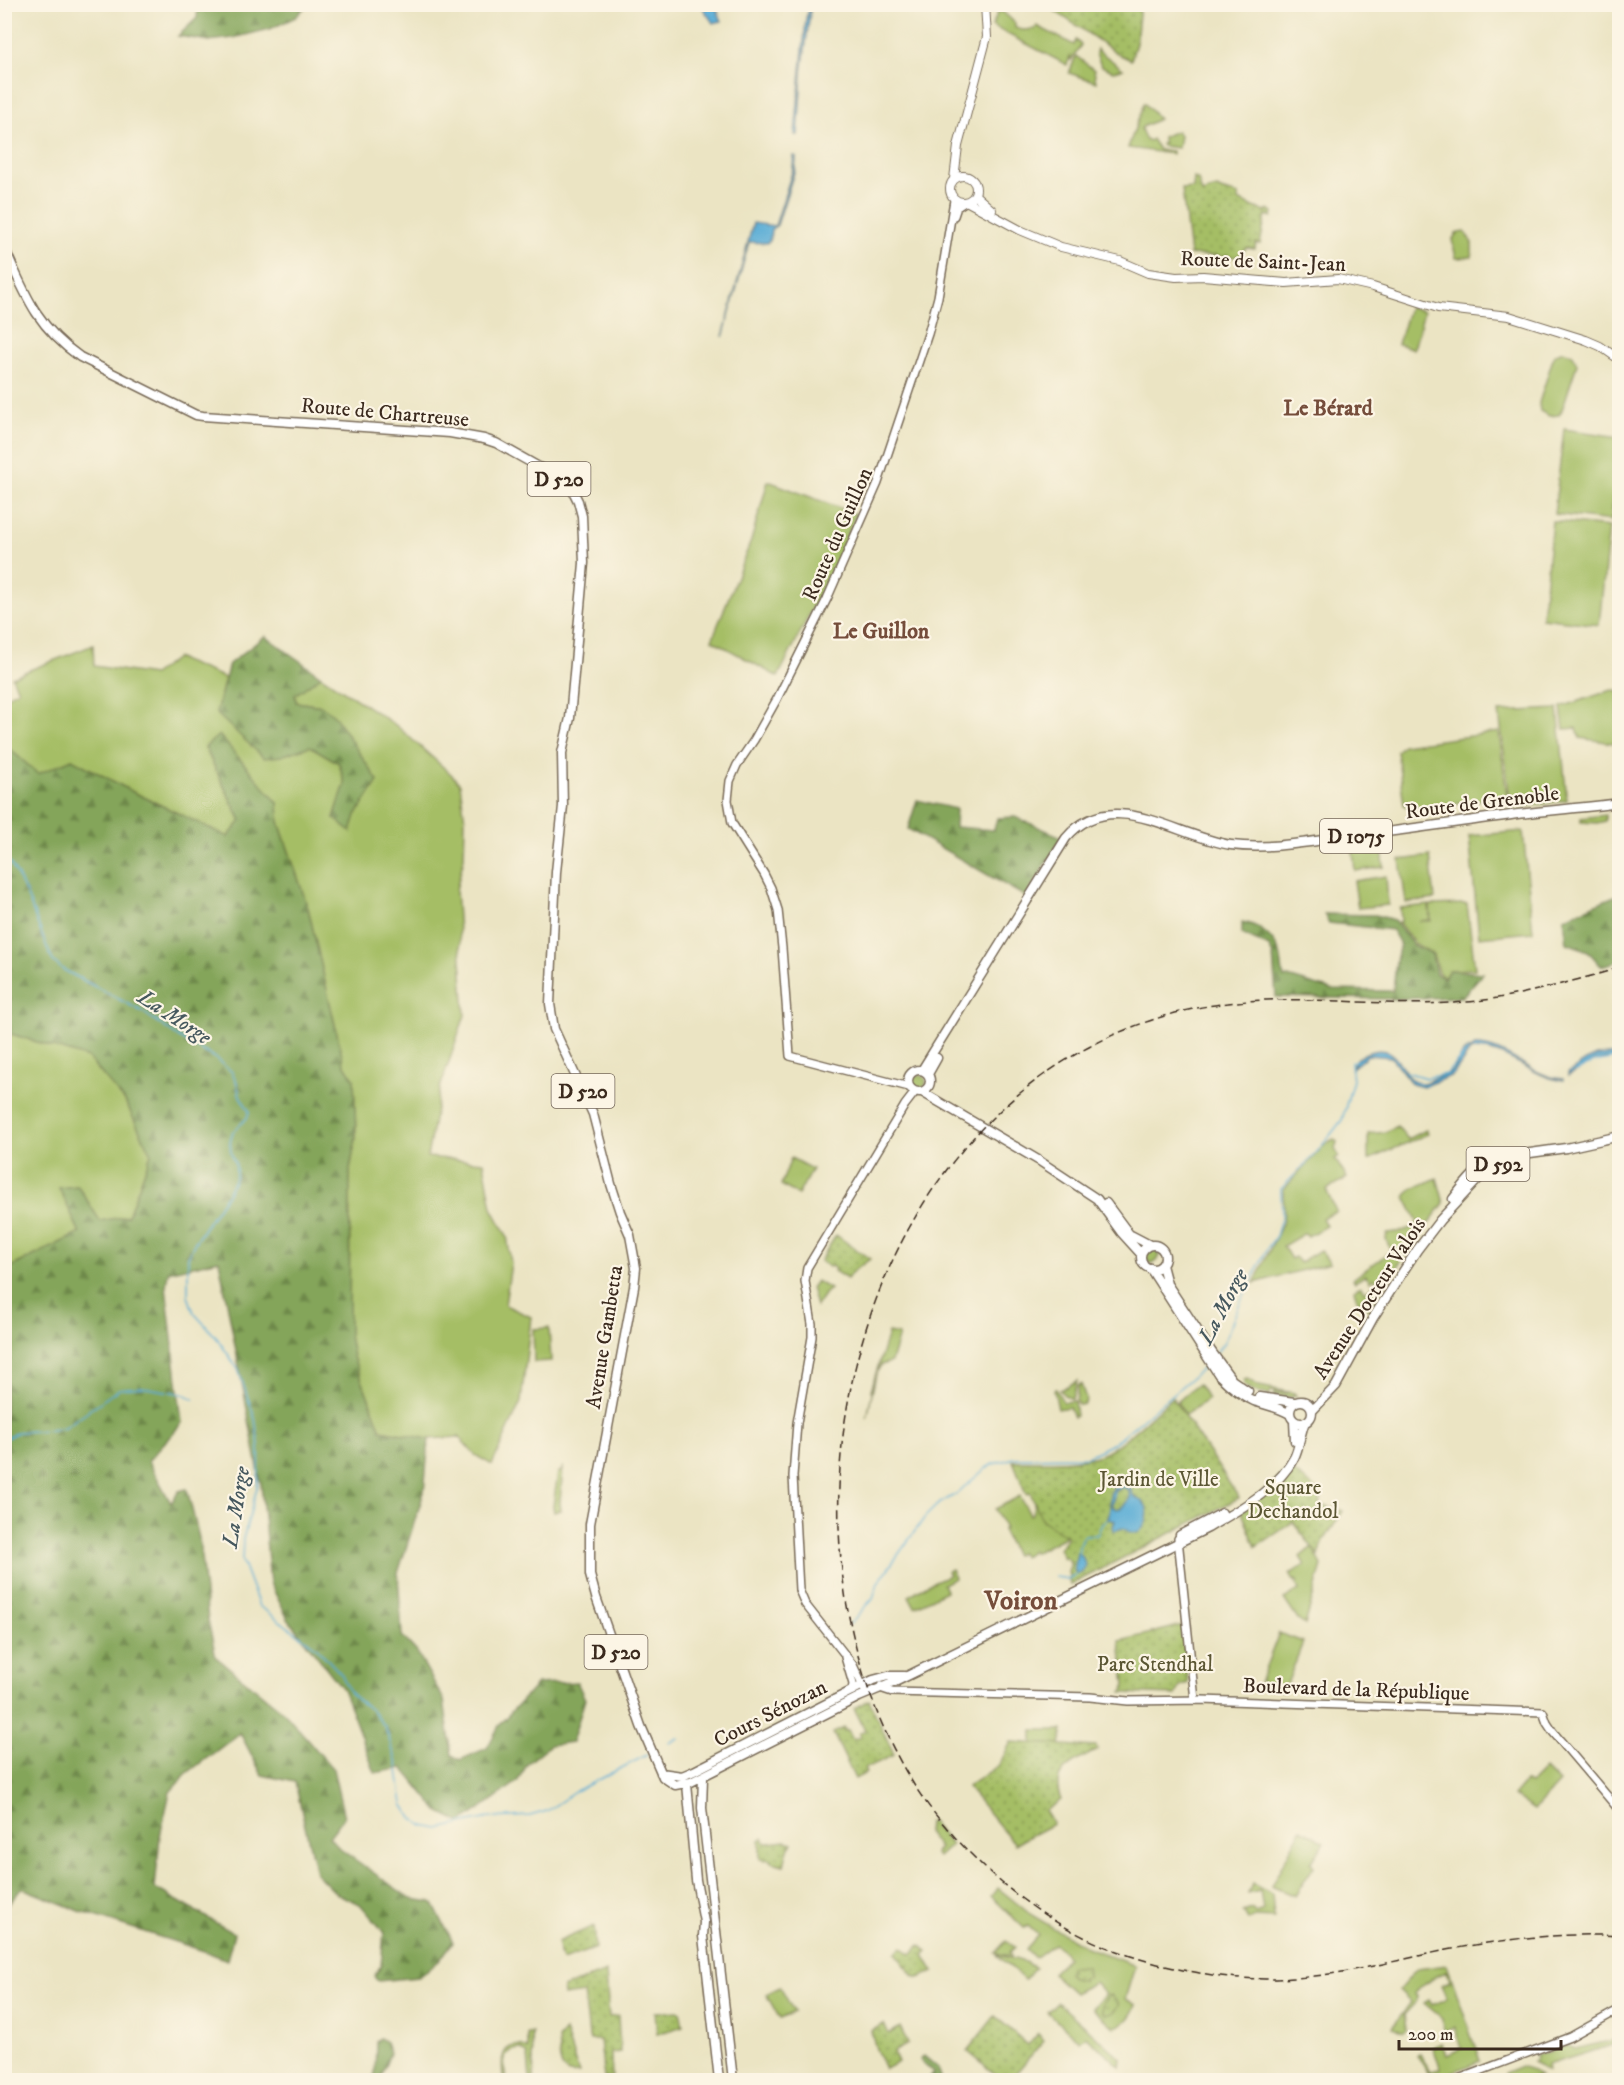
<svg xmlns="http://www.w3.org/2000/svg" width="1624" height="2085" viewBox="0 0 1624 2085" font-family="'IM FELL DW Pica',serif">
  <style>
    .grass { fill: #a5be65; stroke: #707442; stroke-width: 1.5 }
    .forest { fill: url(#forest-firs); stroke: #60683c; stroke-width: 1.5 }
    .park { fill: url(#park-dots); stroke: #707442; stroke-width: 1.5 }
    .water { fill: #59acd5; stroke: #4a6b7a; stroke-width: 1.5; fill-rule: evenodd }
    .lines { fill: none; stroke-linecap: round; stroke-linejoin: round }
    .stream { stroke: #59acd5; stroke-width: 1.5 }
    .tertiary-casing { stroke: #796b58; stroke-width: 10 }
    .secondary-casing { stroke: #796b58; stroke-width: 10 }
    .primary-casing { stroke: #796b58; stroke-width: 11 }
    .tertiary { stroke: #fff; stroke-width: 7 }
    .secondary { stroke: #fff; stroke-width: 8 }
    .primary { stroke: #fff; stroke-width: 8 }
    .rail { stroke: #3b2a1e; stroke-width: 1.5; stroke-dasharray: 9 4.5; stroke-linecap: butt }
    .labels { text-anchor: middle; stroke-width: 4.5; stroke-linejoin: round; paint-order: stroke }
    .shield { fill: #fcf5e5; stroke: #75675a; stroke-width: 1.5 }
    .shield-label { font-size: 20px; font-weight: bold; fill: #3b2a1e }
    .street-label { font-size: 21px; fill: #3b2a1e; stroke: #fcf5e5 }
    .park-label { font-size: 21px; fill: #5b5633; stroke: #fcf5e5 }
    .neighbourhood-label { font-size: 22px; font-weight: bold; fill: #754d3b; stroke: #fcf5e5 }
    .water-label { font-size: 22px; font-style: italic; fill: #46585e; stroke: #fcf5e5 }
    .district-label { font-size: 27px; font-weight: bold; fill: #754d3b; stroke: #fcf5e5 }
  </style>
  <defs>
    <pattern id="forest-firs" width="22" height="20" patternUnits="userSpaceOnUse" patternTransform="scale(1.5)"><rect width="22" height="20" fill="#84a55a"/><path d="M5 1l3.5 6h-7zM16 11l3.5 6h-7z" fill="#6d874a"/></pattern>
    <pattern id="park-dots" width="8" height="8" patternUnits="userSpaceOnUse" patternTransform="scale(1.5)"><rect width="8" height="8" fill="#a5be65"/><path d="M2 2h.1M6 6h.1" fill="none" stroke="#889b53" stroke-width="1.8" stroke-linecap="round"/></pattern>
  </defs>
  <rect width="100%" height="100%" fill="#fcf5e5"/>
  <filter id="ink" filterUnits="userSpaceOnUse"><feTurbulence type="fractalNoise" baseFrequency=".0167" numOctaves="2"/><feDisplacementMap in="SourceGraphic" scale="12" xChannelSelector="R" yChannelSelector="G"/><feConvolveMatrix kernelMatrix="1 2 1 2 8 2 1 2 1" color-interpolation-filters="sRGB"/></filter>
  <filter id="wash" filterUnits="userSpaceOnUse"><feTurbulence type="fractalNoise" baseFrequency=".008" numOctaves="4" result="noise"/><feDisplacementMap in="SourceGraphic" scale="24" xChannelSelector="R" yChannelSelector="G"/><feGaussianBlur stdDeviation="1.35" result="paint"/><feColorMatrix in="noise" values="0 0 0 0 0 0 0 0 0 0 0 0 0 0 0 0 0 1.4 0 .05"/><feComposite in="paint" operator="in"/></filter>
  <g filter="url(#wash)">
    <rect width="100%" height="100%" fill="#ebe4c3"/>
    <path class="grass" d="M998,12H1003L1015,23V28L1023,30L1035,29L1037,26L1074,45L1076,40L1081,45L1071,60L1070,57L1067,65L992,26Z
      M1097,49L1099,51L1123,69L1113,71L1101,66L1096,53Z
      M1076,56L1094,70L1096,82L1069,73Z
      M1144,103L1159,119L1142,127L1141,129L1145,139L1149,141L1152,139L1159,150L1172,151V154L1128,148Z
      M1177,131L1180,136L1178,148L1162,146L1161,144L1164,143L1162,137Z
      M1465,232L1472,243V257L1456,258L1452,240L1457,233Z
      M1409,307L1424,311L1414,349L1398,344Z
      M1563,351L1573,355L1577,364L1562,410L1559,415L1549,416L1540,411L1539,403L1554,355Z
      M1564,429L1619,437L1611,521L1554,514Z
      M768,481L856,514L828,581L825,583L778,677L712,640L751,541Z
      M1552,521L1609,527L1599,625L1542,618Z
      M93,645L94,666L153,675L176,658L225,678L216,713L281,756L310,746L339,763L345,784L334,818L356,815L378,781L322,706L296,702L295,695L321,676L397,726L451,774L460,784L465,820L464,858L456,890L465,1015L440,1088L427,1157L484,1162L492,1208L507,1236L511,1263L505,1305L531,1317L521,1402L492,1465L475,1455L459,1437L429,1439L381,1430L353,1357L349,1335L350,1170L356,1137L354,1080L344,1064L308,908L279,822L278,803L205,748L241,821L228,837L133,792L72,759L39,775L5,745L4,698L18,690L12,677Z
      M1612,690L1619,691V744L1580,738L1577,728L1564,729L1561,707Z
      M1558,709L1567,800L1511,809L1499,712Z
      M1499,732L1507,796L1410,809L1404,805L1397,751L1403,745Z
      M1605,815V821L1598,823L1581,822V818Z
      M1523,831L1533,932L1479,937L1469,836Z
      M1381,839L1384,867L1355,871L1352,843Z
      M1430,856L1435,899L1406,903L1400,860Z
      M1386,876L1388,905L1358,908L1354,881Z
      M1467,904L1475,969L1449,970L1444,978L1438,972L1433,954L1414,943L1398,922H1401L1400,908L1429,905L1430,920L1419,921H1431L1430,905Z
      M5,1032L88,1058L125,1101L151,1154L128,1216L100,1221L78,1186L59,1188L80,1233L5,1270Z
      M912 1082a7 7 0 1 1 14 0a7 7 0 1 1-14 0Z
      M1397,1126L1408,1139L1426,1130L1428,1134L1368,1160V1134L1386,1132Z
      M1334,1139L1337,1142L1335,1149L1339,1156L1335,1159L1347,1178L1326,1190L1336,1211L1322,1218L1326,1226L1308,1236L1305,1233L1283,1246L1291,1259L1295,1257L1299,1263L1320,1250L1330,1263L1254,1283L1282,1224L1284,1212L1283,1190L1326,1143Z
      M791,1158L812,1169L798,1195L781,1185Z
      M1437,1178L1444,1203L1409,1249L1369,1310L1357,1299L1354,1290L1360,1286L1365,1292L1378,1282L1374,1278L1370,1281L1366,1275L1355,1282L1353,1279L1391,1251L1386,1239L1387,1233C1397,1232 1412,1231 1418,1222L1405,1197L1411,1189Z
      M1145 1256a7 7 0 1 1 14 0a7 7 0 1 1-14 0Z
      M816,1281L830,1289L825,1293L816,1306L811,1288Z
      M549,1328L551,1361L534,1362L533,1329Z
      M888,1333L899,1335L891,1362L881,1365L876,1374L867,1418L872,1393L871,1390Z
      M1247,1379L1259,1386L1294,1393L1296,1396L1290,1397L1273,1396L1274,1393H1289L1271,1391L1269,1395L1254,1391L1244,1385V1380Z
      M1077,1381L1072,1399L1064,1395L1060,1390Z
      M1081,1384L1086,1399L1085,1404L1079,1405L1076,1402L1078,1386Z
      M1198,1384L1208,1399L1185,1415L1177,1402Z
      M1056,1389L1063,1402L1074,1401L1076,1416L1073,1417L1069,1407L1058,1409L1054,1390Z
      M563,1466L560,1502L561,1510L554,1512L553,1506L558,1472H561Z
      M1020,1496L1030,1515L1032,1514L1035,1499L1068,1535L1034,1553L1032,1551L1023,1556L1020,1552L1015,1555L1002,1530L1005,1528L995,1509Z
      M1312,1547L1322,1565L1305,1625L1298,1620L1284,1599L1299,1590L1296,1584L1298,1583L1296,1580L1294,1581L1290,1574L1305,1565L1300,1557Z
      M951,1569L955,1578L943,1584L946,1591L915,1607L909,1596L926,1585L949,1575L947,1571Z
      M1279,1633L1303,1642L1284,1692L1260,1682Z
      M1033,1730H1063L1060,1745L1033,1744Z
      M1545,1769L1559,1783L1534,1810L1513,1796L1525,1782L1530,1784Z
      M931,1821L951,1845L938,1857L935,1853L939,1848L927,1832L928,1823Z
      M1301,1829L1325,1842L1311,1863L1314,1866L1295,1896L1271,1886Z
      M1252,1884L1272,1894L1274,1918L1255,1917L1251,1920H1248L1243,1912L1252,1909L1255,1913L1263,1910L1260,1891L1248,1894Z
      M998,1888L1030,1914L1084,1946L1135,1966L1125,1999L1136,2005C1132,2015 1125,2025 1114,2027L1092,2008L1106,1994L1095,1982L1074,1993L1052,1973L1067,1958L1064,1951L1054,1944L1035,1958L1026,1949L1038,1935L1028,1926L1024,1928L991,1896Z
      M1006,1941L1015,1947L1010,1952L1011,1956L995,1953Z
      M996,1954L1025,1962L1035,1968L1025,1980Z
      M1447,1965L1480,2061L1437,2078L1428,2073L1417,2055L1420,2054L1430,2072L1441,2068L1433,2048L1441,2043L1447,2055L1462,2048L1457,2036L1456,2027L1443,2033L1442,2018L1424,2003L1429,2000L1432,2005L1447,1998L1441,1985L1450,1981L1447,1972C1433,1977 1423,1981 1414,1994L1417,1996L1416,2002L1404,2015L1406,2030L1403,2032L1393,2027L1411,2002L1399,1990L1417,1969Z
      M780,1987L794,2012L780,2019L766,1994Z
      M1057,2002L1121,2058L1120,2066L1086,2036L1080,2041L1047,2012Z
      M532,2033L534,2080H530L528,2055L520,2049C500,2050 504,2065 506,2080H503C503,2068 498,2049 514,2046C520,2045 524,2047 528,2050V2034Z
      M1619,2039V2043L1547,2065L1548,2071L1532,2063L1536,2060L1535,2056L1567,2045L1575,2049Z
      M1521,2066L1540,2076L1527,2080H1508L1504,2073Z"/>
    <path class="forest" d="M198,5V4L307,5L296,17L270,29L233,38L209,41L178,36L197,18Z
      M265,636L321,676L295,695L296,702L322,706L334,715L378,781L356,815L351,832L334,818L345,784L339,763L310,746L281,756L264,758L216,713L229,664Z
      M219,735L278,803L279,822L308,908L344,1064L354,1079L356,1137L350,1170L349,1335L353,1357L381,1430L429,1439L424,1492L398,1573L402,1636L416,1651L444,1700L452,1755L460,1760L487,1748L500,1724L537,1684L577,1682L585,1699L572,1742L550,1745L528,1763L517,1782L461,1823L438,1811L403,1768L375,1773L343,1689L288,1619L270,1583L261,1484L219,1260L168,1272L166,1286L182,1423L148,1461L171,1503L179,1491L187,1489L199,1538L208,1620L216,1657L285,1713L333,1769L344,1817L329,1837L340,1849L411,1899L432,1902L453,1942L439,1961L418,1977L378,1981L374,1977L381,1965L384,1932L360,1904L336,1893L316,1873L295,1782L262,1775L240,1733L186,1774L170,1792L160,1836L155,1888L234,1933L227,1960L207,1952L82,1912L22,1888L5,1908V1270L80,1233L59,1188L78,1186L100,1221L128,1216L151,1154L125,1101L88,1058L5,1032V745L38,774L72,759L133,792L228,837L241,821L205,747Z
      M917,800L956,809L955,827L994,830L997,818L1015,817L1062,837L1026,897L908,829Z
      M1619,894V961L1601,966L1588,951L1567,943L1564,918Z
      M1324,914L1376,915L1394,920L1413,945L1432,954L1436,974L1444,978L1449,970L1483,973L1462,997L1391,999L1276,997L1273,955L1269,947L1242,934V922C1258,924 1275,938 1280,954C1282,962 1282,970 1284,978L1288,977L1332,990L1393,991L1396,961L1400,944L1392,930L1329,923Z
      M380,2038L386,2042L390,2053L380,2080H371L375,2074L376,2042Z
      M924,2056L938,2068L942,2080H927L933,2073L920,2060Z"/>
    <path class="park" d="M1013,5H1140L1136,43L1131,60L1120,55L1052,9Z
      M1194,178L1198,180L1202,193L1217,188C1225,193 1231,192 1239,195L1238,200L1265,212L1269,209L1273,212L1272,217L1266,215L1260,244L1256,243L1255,249L1247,248L1237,257L1190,255L1182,189L1193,188Z
      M836,1235L870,1259L852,1272L847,1279L834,1271L835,1269L831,1266L829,1267L820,1261Z
      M1172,1397L1239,1498L1070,1585L1068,1571L1071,1563L1067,1558H1064L1059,1548L1068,1537L1042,1520L1030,1493L1026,1494L1013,1461C1039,1461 1075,1463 1100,1455C1117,1450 1158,1410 1172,1397Z
      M1290,1469L1322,1493L1320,1505L1343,1511L1323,1542L1319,1556L1293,1522L1256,1547L1241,1510Z
      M1183,1625L1188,1683L1180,1687L1176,1695L1122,1693L1125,1685L1120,1641Z
      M869,1700L894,1755L864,1769L866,1773L855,1779L833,1733L844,1728L845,1731L848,1730L853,1740L860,1737L859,1734L865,1730L854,1708Z
      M1011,1742L1096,1747L1097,1750C1076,1762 1048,1770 1061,1800L1045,1811L1053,1824L1015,1844L967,1787L999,1765Z
      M763,1838L765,1842L768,1843L786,1841L793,1843L788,1849L784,1865L772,1862V1860L767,1859L765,1860L760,1859V1840Z
      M594,1926L596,1948L562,1960L557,1942Z
      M920,1945L927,1952L924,1955L934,1972L919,1978L914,1976L895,1953L902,1947L911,1954Z
      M1086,1966L1087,1977L1082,1978V1981L1073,1979L1068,1974L1071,1967Z
      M606,1972L609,2017L618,2016L620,2052L611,2053L612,2077L604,2078L600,2040H590L589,2036L584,1993L564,1996L563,1988Z
      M1111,1995L1119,2005L1112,2013L1106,2015L1103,2013C1101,2005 1103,1999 1111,1995Z
      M680,2011L683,2026L657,2034L655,2012Z
      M995,2016L1028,2045L1038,2034L1044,2040L1010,2080H1002L967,2051Z
      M884,2024L889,2034L900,2027L908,2044L893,2052L898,2062L885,2069L876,2049L871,2031Z
      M565,2031L579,2073C556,2077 560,2056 558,2039Z"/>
    <path class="water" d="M701,5H715L722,21L713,23Z
      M810,5H811L802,73L798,135H795L806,18Z
      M794,156L796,157L795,169L777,225L771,230L770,241L766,243L749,242L723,337L753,223L775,226L793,169Z
      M1475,1046C1507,1045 1531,1077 1563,1079V1080C1532,1079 1500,1042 1470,1051L1453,1075L1423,1087L1412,1084L1391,1057L1368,1055L1352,1068C1355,1059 1360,1055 1369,1052C1403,1041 1400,1085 1424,1083L1451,1072L1464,1052Z
      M1619,1054V1057L1594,1061L1568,1076V1073L1586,1061L1597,1056Z
      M1120,1484C1130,1483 1130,1488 1133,1495C1136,1500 1141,1499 1145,1504C1153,1516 1142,1543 1123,1528L1114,1531L1113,1526L1115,1521L1107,1519C1116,1505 1101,1494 1120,1484ZM1123,1487L1129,1491L1130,1498L1121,1508L1116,1509L1112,1506L1115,1491Z
      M1077,1553L1082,1556L1086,1565L1083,1571L1077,1574L1074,1570Z"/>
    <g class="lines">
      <path class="stream" d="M4,855C29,887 36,926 53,961L62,969L143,1012L178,1037L213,1057L231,1071L236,1080L240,1096L249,1111L247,1118L233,1132L230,1142L231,1153L236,1166V1176L227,1194L195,1242L188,1257V1296L194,1313L216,1337L238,1369L255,1419L259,1446V1469L257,1488L243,1539L242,1561L259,1606L316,1647L342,1675L350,1693L371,1710L385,1727L397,1763L403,1804L412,1818L424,1826L438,1829L489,1818L530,1816L547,1811L576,1791L647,1755
        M1576,1071L1594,1062L1620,1057
        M1406,1072L1426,1078L1446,1074L1463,1055
        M1216,1353L1224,1342L1240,1303L1267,1249L1276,1236L1282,1216L1281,1189L1317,1152L1342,1120L1353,1080L1351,1063L1357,1060
        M4,1439L18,1432L51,1430L65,1427L119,1389L141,1387L184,1394L194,1399
        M1078,1555L1079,1547L1084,1535H1097L1102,1524L1107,1520
        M1055,1577L1068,1579L1076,1574
        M849,1625L873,1598L878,1583L925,1517L937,1505L956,1494L985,1469L993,1464L1014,1458L1086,1457L1114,1443L1208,1364
        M669,1743L678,1738"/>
    </g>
  </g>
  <g filter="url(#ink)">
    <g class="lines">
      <defs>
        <path id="tertiary" d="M954,216L957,207L963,203
          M909,1087L790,1056L782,948L778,910L771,888L764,874L732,823L728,800L730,781L737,765L754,740L777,699L827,599L878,483L928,334L938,297L954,200
          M1178,1539L1195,1700
          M845,1657L853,1684L852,1691
          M881,1686L880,1688L892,1692L1090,1697L1128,1701L1202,1700L1543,1712L1547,1723L1553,1732L1620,1811
          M864,1689L853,1665L805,1604L799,1590L793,1476L797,1423L812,1337V1324L805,1281L807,1268L905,1105L915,1092
          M1456,2080L1570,2037L1620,2009"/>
        <path id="secondary" d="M950 189a13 13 0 1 1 26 0a13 13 0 1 1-26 0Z
          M954,179L958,146L987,37L985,4
          M975,195L992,210
          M968,202L1020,230L1061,247L1120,261L1148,273L1176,277L1203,276L1286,283L1338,279L1373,287L1438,308L1509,316L1586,340L1600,346L1620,360"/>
        <path id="primary" d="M4,247C25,294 36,326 80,357L196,415L203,416L450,433L484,439L496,443L555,476L573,491L578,501L582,516L584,563L570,718L562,753L563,806L556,872L550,1004L554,1029L593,1114L611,1184L620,1212L630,1235L636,1268L634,1287L590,1524V1575L596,1597L641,1726L663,1777L675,1785L691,1782L859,1697L895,1682L1208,1528C1238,1510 1277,1490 1294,1458C1300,1446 1300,1433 1305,1422
          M908 1081a11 11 0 1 1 22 0a11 11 0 1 1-22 0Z
          M922,1070L1066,838C1112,784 1176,837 1231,845C1271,850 1313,841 1353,836C1406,830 1458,822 1511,815C1547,810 1583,808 1620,803
          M928,1074L937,1058
          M922,1092L1038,1160L1097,1199L1121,1232L1141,1254
          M1453,1199C1469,1178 1474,1171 1498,1158
          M1106,1203L1129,1234L1150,1245
          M1141 1257a12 12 0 1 1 24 0a12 12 0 1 1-24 0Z
          M1162,1265L1167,1284L1211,1351L1232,1380L1248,1391
          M1150,1268L1219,1375C1229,1385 1240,1395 1254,1401C1266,1405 1278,1407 1290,1414
          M1259,1397L1294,1402
          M1290 1412a11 11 0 1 1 22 0a11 11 0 1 1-22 0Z
          M1312,1411L1336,1386L1373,1318L1417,1250L1440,1220L1483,1174L1507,1160L1523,1154L1566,1148L1620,1136
          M1294,1421L1295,1441
          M1180,1535L1222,1513
          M661,1773L682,1776L694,1771L873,1680L888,1676H904
          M703,1777L702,1808L733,2080
          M687,1784L696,1880L704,1922L703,1936L719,2080"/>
      </defs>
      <use href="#tertiary" class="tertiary-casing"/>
      <use href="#secondary" class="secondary-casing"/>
      <use href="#primary" class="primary-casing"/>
      <use href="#tertiary" class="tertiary"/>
      <use href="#secondary" class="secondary"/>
      <use href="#primary" class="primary"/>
      <path class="rail" d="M1620,968C1564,983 1508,1001 1450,1003C1388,1006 1327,998 1266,1000C1204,1002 1143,1018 1089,1047C840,1179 769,1547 911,1780C928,1808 950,1833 973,1856C1010,1894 1057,1927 1106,1947C1157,1967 1210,1978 1265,1979C1326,1980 1387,1962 1447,1950C1503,1939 1563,1932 1620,1936"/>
    </g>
  </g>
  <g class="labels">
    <g class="shield">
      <rect x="527.5" y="462" width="63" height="34" rx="4.5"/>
      <rect x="1320" y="819" width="72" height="34" rx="4.5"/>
      <rect x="551.5" y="1074" width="63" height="34" rx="4.5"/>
      <rect x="1466.5" y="1147" width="63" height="34" rx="4.5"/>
      <rect x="584.5" y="1635" width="63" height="34" rx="4.5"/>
    </g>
    <g class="shield-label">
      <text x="559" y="486">D 520</text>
      <text x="1356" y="843">D 1075</text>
      <text x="583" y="1098">D 520</text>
      <text x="1498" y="1171">D 592</text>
      <text x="616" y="1659">D 520</text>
    </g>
    <g class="street-label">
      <text transform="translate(1263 261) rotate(2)" y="7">Route de Saint-Jean</text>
      <text transform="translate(385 412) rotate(5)" y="7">Route de Chartreuse</text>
      <text transform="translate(837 534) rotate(-66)" y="7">Route du Guillon</text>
      <text transform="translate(1482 802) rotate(-7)" y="7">Route de Grenoble</text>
      <text transform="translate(1369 1298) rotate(-57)" y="7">Avenue Docteur Valois</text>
      <text transform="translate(604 1337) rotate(-81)" y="7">Avenue Gambetta</text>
      <text transform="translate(1356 1689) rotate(2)" y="7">Boulevard de la République</text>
      <text transform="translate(770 1713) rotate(-27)" y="7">Cours Sénozan</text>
    </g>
    <g class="park-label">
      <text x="1159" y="1486">Jardin de Ville</text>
      <text x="1293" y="1494">Square<tspan x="1293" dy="24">Dechandol</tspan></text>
      <text x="1155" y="1671">Parc Stendhal</text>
    </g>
    <g class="neighbourhood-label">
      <text x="1328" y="415">Le Bérard</text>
      <text x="881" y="638">Le Guillon</text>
    </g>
    <g class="water-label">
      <text transform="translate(175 1016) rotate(33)" y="8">La Morge</text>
      <text transform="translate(1222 1306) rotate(-62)" y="8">La Morge</text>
      <text transform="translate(235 1507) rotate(-81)" y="8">La Morge</text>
    </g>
    <g class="district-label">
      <text x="1021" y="1609">Voiron</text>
    </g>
  </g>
  <rect width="1624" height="2085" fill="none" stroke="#fcf5e5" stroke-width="24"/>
  <path d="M1399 2040v9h162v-9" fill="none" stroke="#3b2a1e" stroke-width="3"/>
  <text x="1408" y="2040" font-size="18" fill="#3b2a1e" stroke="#fcf5e5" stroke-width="4.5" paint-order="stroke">200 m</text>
</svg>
